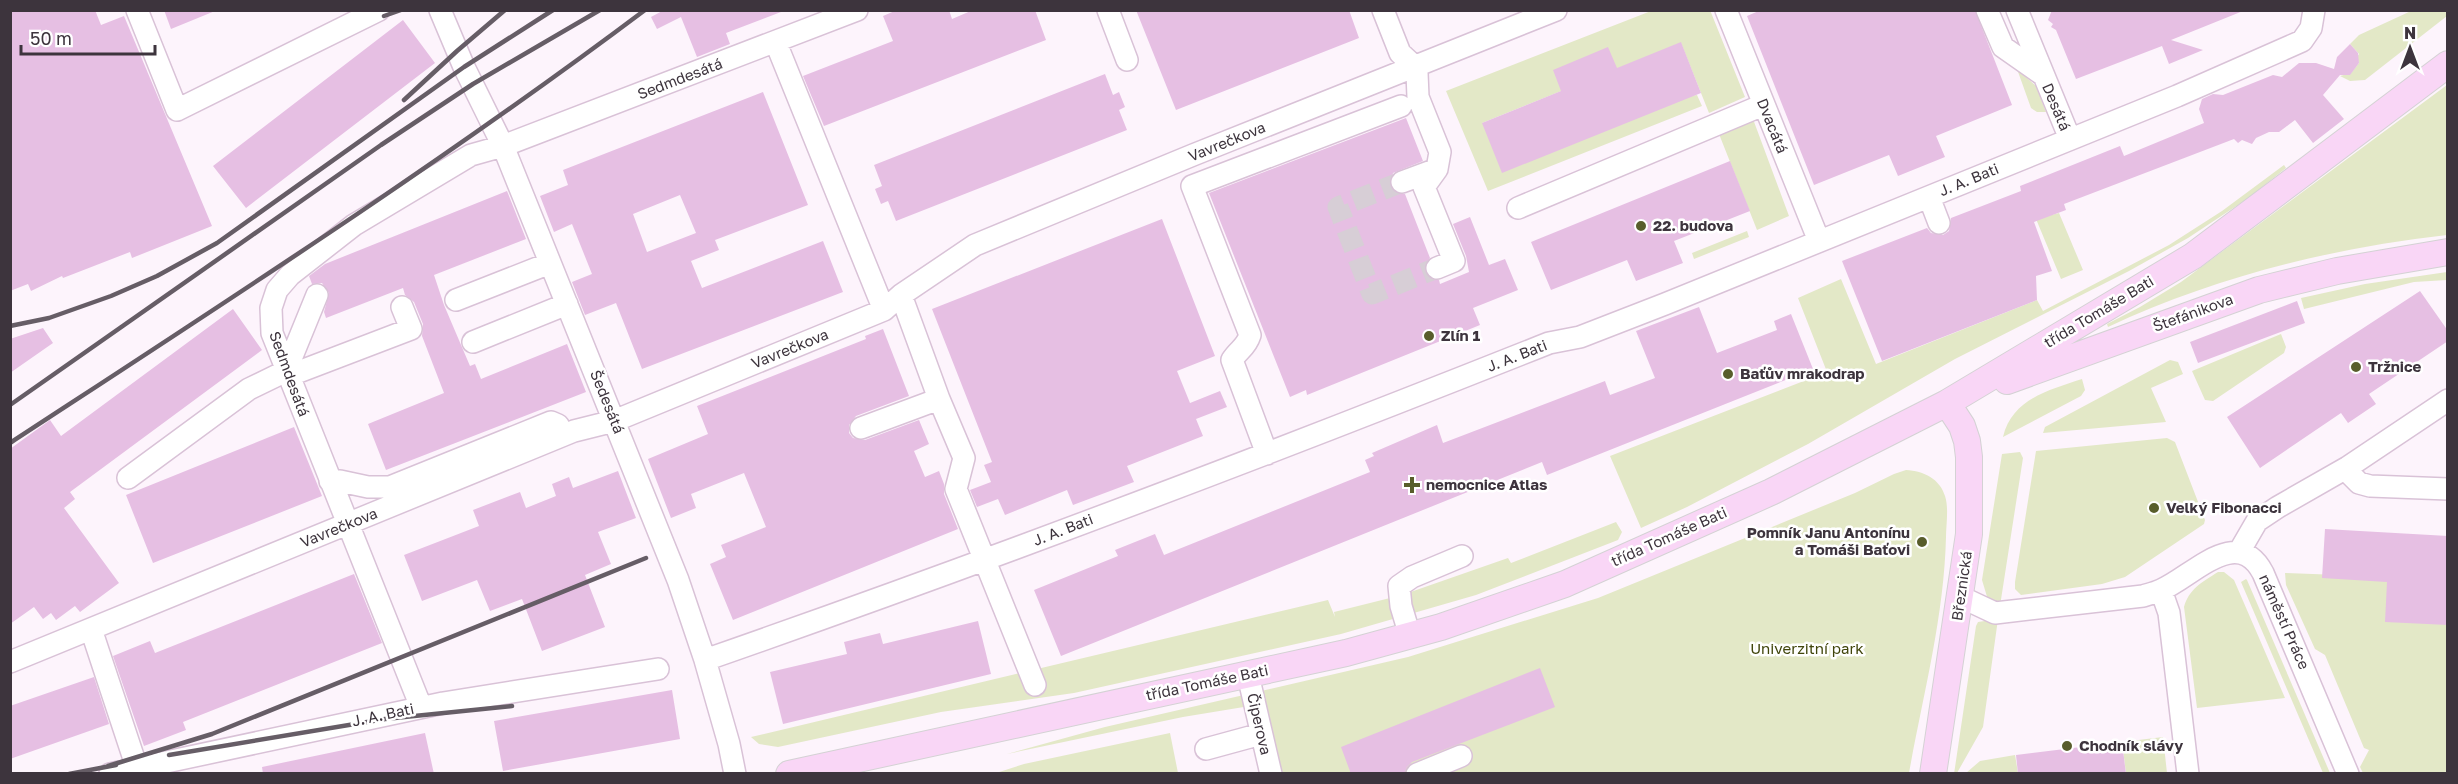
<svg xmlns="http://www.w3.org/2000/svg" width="2458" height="784" viewBox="0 0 2458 784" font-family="'Golos Text',sans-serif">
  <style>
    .green { fill: #e3e8c7 }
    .building { fill: #e6bfe3; fill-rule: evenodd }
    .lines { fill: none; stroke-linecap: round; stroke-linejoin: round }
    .minor-tunnel { stroke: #d7ced6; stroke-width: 21; stroke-dasharray: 21 10; stroke-linecap: butt }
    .minor-casing { stroke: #d9c2d7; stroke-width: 24 }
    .major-casing { stroke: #d4d2d4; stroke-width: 28 }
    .minor { stroke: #fff; stroke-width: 21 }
    .major { stroke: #f9d6f6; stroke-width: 26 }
    .rail { stroke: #665d66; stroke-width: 4.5 }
    .poi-dot { fill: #585d2b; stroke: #fff; stroke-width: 2 }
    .labels { text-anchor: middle; stroke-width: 5; stroke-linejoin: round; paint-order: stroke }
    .street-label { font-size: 15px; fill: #3d343d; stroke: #fff }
    .poi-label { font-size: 15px; font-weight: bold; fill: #3d343d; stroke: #fff; text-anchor: start }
    .park-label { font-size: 15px; fill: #40450b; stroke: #fff }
  </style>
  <rect width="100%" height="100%" fill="#fdf4fc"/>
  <path class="green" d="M1710,10L1745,97L1709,113L1681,43L1482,123L1697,95L1702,106L1488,191L1446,91L1651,11Z
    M2411,11H2447V16L2365,80L2350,81L2340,76L2351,73L2359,63L2357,57L2359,54L2350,44L2359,35Z
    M2017,69L2036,86L2046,112H2037L2031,108Z
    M2447,85V235C2331,248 2215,277 2108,327L2107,324L2140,307L2181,282Z
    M1753,119L1789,216L1757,230L1719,134Z
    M2284,165L2286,168L2247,199L2188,238L2129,271L1955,359L1808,444L1687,507L1641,528L1610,456L1827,372L1798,298L1841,279L1876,364L2037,300L2043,311L2169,245L2222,211Z
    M2059,213L2083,270L2061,279L2036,219Z
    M1747,231L1749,237L1694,259L1692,253Z
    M2447,272V280L2414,282L2304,309L2301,298L2365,284Z
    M2281,334L2286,347L2284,353L2213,401L2205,400L2192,371Z
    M2170,360L2178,362L2183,374L2151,388L2166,422L2043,433L2045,427Z
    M2082,379L2085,390L2081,396L2003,437C2012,399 2049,390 2082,379Z
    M2167,438L2175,442L2205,520L2204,524L2125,577L2102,584L2021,595L2015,589V582L2036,451Z
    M2020,452L2023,458L2000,606L1988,600L1982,580L2002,454Z
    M1906,470C1924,471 1940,479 1945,496C1949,508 1946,525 1946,537C1944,618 1923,695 1909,773H1282L1275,742L1262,704L1183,717L1007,754L1105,727L1408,657L1598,598L1855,493L1894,474Z
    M1616,522L1622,532L1618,540L1476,595L1341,634L1074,693L941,712L778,747L759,744L751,737L1328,600L1335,617L1334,612L1402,595L1508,558L1511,563Z
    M2218,572H2224L2234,580L2285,698L2197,708L2184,607C2189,589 2202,582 2218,572Z
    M2285,573L2447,579V773H2363L2360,767L2369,750L2364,748L2325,655L2315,649L2286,585Z
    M2246,579L2247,580L2330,773H2323L2241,582Z
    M1998,619L1983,727L1957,773L1954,774L1976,626L1978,622Z
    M1170,733L1178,773H996L1024,764Z
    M2163,737L2167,773H2126L2122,742Z
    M2015,755L2018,773H1966L1980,761Z"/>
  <path class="building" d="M10,10H95L101,25L124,16L212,226L132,258L130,252L63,278L62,276L31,291L28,284L10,291Z
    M164,10H215V11L171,29Z
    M664,10H781V12L726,33L730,44L697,57L681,17L657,29L651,17Z
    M897,10H949L952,19L973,10H1035L1046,40L824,126L803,76L893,41L883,16Z
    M1136,10H1349L1359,38L1176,110Z
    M1761,10H1975L2012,105L1936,136L1945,157L1898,176L1889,155L1814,185L1747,16Z
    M2052,10H2243V11L2171,40L2203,50L2169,64L2162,46L2076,79L2056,30L2051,27L2053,24L2048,20Z
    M403,20L435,63L246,208L213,166Z
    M1681,42L1701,93L1502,173L1482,123L1561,91L1553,70L1608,47L1617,68Z
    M2350,44L2358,53L2359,63L2350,75H2340L2323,95L2344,119L2313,143L2295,120L2279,132H2269L2256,138L2252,144L2242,140L2238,143L2234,139L2064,204L2066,210L2034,222L2052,271L2036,276L2037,300L1882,361L1842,261L1927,228L1931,233L1943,235L1949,231L1951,218L2021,191L2020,186L2120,146L2124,156L2204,123L2199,109L2202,99L2213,94L2223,95L2273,75L2282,77L2299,63H2316L2334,69L2337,57Z
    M1105,74L1113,95L1119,92L1125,107L1119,110L1127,130L896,221L888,201L881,204L875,189L882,186L874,165Z
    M763,92L808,205L715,240L719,250L691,261L702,288L823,241L843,292L642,369L616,303L585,315L572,282L592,274L572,224L554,232L540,196L568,185L563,170ZM680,195L696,233L647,252L633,214Z
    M1406,118L1423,161L1393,173L1390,186L1394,192L1405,194L1430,258L1425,266L1426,273L1430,278L1439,280L1440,284L1469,272L1466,256L1453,224L1470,217L1489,265L1505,259L1518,290L1473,308L1480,325L1307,395L1306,390L1290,397L1209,193Z
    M1730,161L1750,211L1674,241L1683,263L1636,281L1627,260L1551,290L1531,242Z
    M507,191L526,239L434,275L444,305L470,366L475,364L481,379L567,344L586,392L386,470L368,424L444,393L422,336L423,324L414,302L405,295L403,288L326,318L324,312L329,293L322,283L312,284L309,276L325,264Z
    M1162,219L1215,356L1177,371L1190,403L1220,391L1227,407L1196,419L1203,436L1127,466L1134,482L1073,505L1067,490L1005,515L998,499L977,507L970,490L991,482L984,465L992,462L932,309Z
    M2420,291L2448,331V341L2369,394L2376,404L2348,423L2341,413L2260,468L2227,417Z
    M2297,301L2305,323L2198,363L2190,342Z
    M1699,307L1717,353L1777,330L1774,321L1791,314L1813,369L1547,475L1542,462L1061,656L1034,590L1118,556L1115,550L1155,534L1164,555L1370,472L1365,460L1374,456L1372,453L1437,425L1443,443L1605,381L1610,395L1655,378L1636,331Z
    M233,309L262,350L70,492L75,499L64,508L119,583L80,612L75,606L56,620L51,613L43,619L34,607L10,624V449L50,420L61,436Z
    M43,328L53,343L10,373V339Z
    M883,329L909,396L856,416L849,425V433L853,438L865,440L919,420L929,444L914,451L925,477L939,471L944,484V494L958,529L733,620L710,564L726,557L721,545L766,527L744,473L691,494L696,508L671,518L648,459L708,434L697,406L866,339L865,336Z
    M294,427L322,496L153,563L126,495Z
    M618,471L636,518L598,532L611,564L585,575L605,627L542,651L522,599L490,611L477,580L422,601L404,555L479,526L473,510L520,492L526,508L556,496L552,484L569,477L573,488Z
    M2325,529L2448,536V625L2385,622L2387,582L2322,578Z
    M354,574L382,643L183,722L186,730L144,746L113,656L150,641L155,653Z
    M978,621L991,674L783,724L770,672L847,654L844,642L880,633L883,644Z
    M1540,668L1555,707L1412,762L1407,767L1404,774H1351L1341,747Z
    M94,677L109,724L10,759V706Z
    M672,690L680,739L503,771L494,721Z
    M425,733L434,774H263L262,767Z
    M2122,742L2126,774H2018L2016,755Z"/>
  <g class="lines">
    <path class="minor-tunnel" d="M1402,182L1338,207L1372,294L1437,268"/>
    <defs>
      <path id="minor" d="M137,10L177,110L379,10
        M440,10L464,67L503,146L678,580L705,660L729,744L735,774
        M1108,10L1127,60
        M1383,10L1400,53L1414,66L1417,73L1418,97L1440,152L1437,169
        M1726,10L1819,241
        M1987,10L2003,47L2043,75
        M2017,10L2070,139
        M776,43L884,310
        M1402,182L1437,169L1424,187L1454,261L1437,268
        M1929,197L1939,223
        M1518,208L1763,105
        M456,300L550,263
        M473,342L567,304
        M288,376L411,329L402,307
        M939,399L964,458L956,489L1035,685
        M2448,400L2348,467V472L2359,483L2370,486L2448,489
        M861,428L939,399L901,295
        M1267,454L1232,360C1238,350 1246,348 1250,335L1192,186L1401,106
        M128,478L249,389L286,371L317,295
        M330,481H340L368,487H390L551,422L558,425L564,435
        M2239,552L2257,521L2278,507L2348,467
        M2161,590L2169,613L2188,774
        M1961,597L1995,613L2143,596C2149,594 2155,593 2161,590C2192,577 2237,524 2263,573L2348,774
        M91,629L137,768
        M1410,636L1401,606L1399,586L1412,577L1462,556
        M705,660C989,561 1270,454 1549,343L1580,337L1665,304L2177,96L2302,41L2311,28L2314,10
        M10,662L574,431L614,421L884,310L901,295L975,245L1193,155L1556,10
        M1248,675L1271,774
        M421,707L272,333L271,308L277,290L290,275L354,225L471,155L503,146L857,10
        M1206,749L1261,734
        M110,774L443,703L658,669
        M1417,774L1461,756"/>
      <path id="major" d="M2007,381L2259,290L2337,271L2448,252
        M789,774L1346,653L1441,627L1565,584L1771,492L1947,403L2193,256L2448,64
        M1933,774L1969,534V457L1967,441L1962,426L1947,403"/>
    </defs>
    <use href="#minor" class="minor-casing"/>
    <use href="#major" class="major-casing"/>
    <use href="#minor" class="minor"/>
    <use href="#major" class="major"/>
    <path class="rail" d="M384,16L401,10
      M404,100L457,51L505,10
      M10,326L49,318L111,296L157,276L217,243L464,67L553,10
      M10,405L381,145L473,84L600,10
      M10,443C224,303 440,164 645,10
      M169,755L385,719L512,706
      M108,766L212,734L646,558
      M69,774L116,765"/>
  </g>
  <g class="poi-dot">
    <circle cx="1641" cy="226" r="6"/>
    <circle cx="1429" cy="336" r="6"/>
    <circle cx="2356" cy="367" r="6"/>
    <circle cx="1728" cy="374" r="6"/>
    <path d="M1409 476h6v6h6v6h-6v6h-6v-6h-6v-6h6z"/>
    <circle cx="2154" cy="508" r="6"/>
    <circle cx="1922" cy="542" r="6"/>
    <circle cx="2067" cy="746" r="6"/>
  </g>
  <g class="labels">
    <g class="street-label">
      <text transform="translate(680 79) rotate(-21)" y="5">Sedmdesátá</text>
      <text transform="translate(2056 107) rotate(67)" y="5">Desátá</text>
      <text transform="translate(1772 126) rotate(68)" y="5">Dvacátá</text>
      <text transform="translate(1227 142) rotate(-22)" y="5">Vavrečkova</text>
      <text transform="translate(1969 180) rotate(-22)" y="5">J. A. Bati</text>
      <text transform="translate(2099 312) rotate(-31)" y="5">třída Tomáše Bati</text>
      <text transform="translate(2193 313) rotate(-20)" y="5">Štefánikova</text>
      <text transform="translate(790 349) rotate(-22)" y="5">Vavrečkova</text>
      <text transform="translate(1517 356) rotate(-21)" y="5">J. A. Bati</text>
      <text transform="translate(289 374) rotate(70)" y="5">Sedmdesátá</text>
      <text transform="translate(607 402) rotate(68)" y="5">Šedesátá</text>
      <text transform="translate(339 528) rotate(-22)" y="5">Vavrečkova</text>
      <text transform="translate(1063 530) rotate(-21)" y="5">J. A. Bati</text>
      <text transform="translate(1669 537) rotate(-24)" y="5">třída Tomáše Bati</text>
      <text transform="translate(1962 586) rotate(-82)" y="5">Březnická</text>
      <text transform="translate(2284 622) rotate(66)" y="5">náměstí Práce</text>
      <text transform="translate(1207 683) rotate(-12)" y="5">třída Tomáše Bati</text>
      <text transform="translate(383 715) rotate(-12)" y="5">J. A. Bati</text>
      <text transform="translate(1259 724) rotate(77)" y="5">Čiperova</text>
    </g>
    <g class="poi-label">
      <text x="1653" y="231">22. budova</text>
      <text x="1441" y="341">Zlín 1</text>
      <text x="2368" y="372">Tržnice</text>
      <text x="1740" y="379">Baťův mrakodrap</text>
      <text x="1426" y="490">nemocnice Atlas</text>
      <text x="2166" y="513">Velký Fibonacci</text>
      <text x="1910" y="538" text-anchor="end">Pomník Janu Antonínu<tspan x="1910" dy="17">a Tomáši Baťovi</tspan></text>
      <text x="2079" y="751">Chodník slávy</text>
    </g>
    <g class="park-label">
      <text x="1807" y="654">Univerzitní park</text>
    </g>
  </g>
  <rect width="2458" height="784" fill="none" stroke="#3d343d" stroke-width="24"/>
  <g transform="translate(2410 48)" stroke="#ffffff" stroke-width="4.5" paint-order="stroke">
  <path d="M0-4.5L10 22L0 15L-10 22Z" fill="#3d343d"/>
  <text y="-9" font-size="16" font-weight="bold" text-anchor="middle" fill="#3d343d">N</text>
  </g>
  <path d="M21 45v9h134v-9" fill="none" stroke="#3d343d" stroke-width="3"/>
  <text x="30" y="45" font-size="18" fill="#3d343d" stroke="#ffffff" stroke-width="4.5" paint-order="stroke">50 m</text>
</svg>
